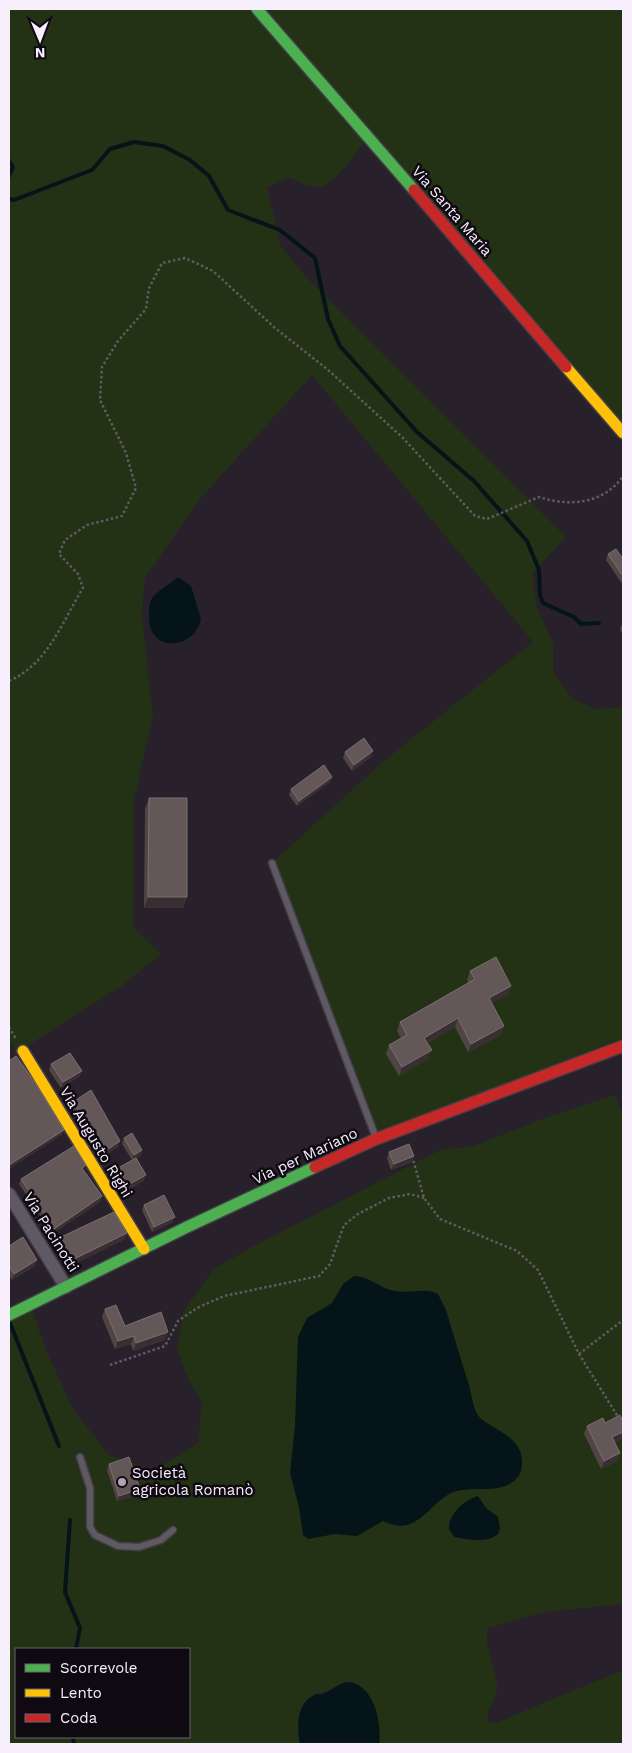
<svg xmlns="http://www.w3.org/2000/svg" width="632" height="1753" viewBox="0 0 632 1753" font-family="'Work Sans',sans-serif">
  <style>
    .green { fill: #233114; fill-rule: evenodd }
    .water { fill: #041418 }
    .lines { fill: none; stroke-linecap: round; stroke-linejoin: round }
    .stream { stroke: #041418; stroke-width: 4 }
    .lane-casing { stroke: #433d46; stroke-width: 9 }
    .street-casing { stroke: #433d46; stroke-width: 15 }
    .fast-casing { stroke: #433d46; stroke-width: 14 }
    .slow-casing { stroke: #433d46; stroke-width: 14 }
    .jam-casing { stroke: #433d46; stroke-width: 14 }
    .path { stroke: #5f5b63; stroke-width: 2.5; stroke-dasharray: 2.5 2.5; stroke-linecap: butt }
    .lane { stroke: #5f5963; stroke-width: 6 }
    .street { stroke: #5f5963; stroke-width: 12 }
    .fast { stroke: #4caf50; stroke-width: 11 }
    .slow { stroke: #ffc107; stroke-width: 11 }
    .jam { stroke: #c62828; stroke-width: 11 }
    .wall { fill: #514544 }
    .shaded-wall { fill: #392f32 }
    .building { fill: #635758; stroke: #7a6f72 }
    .poi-dot { fill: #afa7b4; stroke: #0f0912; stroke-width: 2 }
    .labels { text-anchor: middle; stroke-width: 5; stroke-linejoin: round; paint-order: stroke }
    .street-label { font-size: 15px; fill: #f8effd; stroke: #0f0912 }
    .poi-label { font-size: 15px; fill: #f8effd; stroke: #0f0912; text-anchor: start }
  </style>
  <rect width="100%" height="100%" fill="#28212c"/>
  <path class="green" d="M9,9H623V433L368,137C359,149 336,183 322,186C311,189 298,181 288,177L267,188L281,246L305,276L566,537L532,574L537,607L553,643V671L572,698L595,709L623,707V1038L375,1134L272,863L385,760L533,642L312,375L200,499L145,578L142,614L153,717L134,800L133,926L161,954L123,985L16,1053L9,1039Z
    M615,1095L623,1115V1604L544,1612L488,1628C483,1647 497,1668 497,1687C497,1699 489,1706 487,1717L490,1723L498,1722L623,1670V1744H379C382,1725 374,1682 348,1682C339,1682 334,1688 327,1691C323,1693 317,1693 313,1696C296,1706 297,1727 300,1744H9V1321L32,1309L46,1350L73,1409L109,1455L154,1470L198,1443L202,1403L187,1376L177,1350L183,1312L214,1269L252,1247L440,1150L473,1146L553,1115ZM16,1649H189V1737H16Z"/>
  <path class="water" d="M178,577L191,586L201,619C194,651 148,653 149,616C149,609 149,602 153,597C158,590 171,584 178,577Z
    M354,1276C370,1276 380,1289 395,1291C409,1294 425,1287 438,1294L446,1310C453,1334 460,1356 467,1379C471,1390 472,1402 476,1412C482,1428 523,1432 522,1463C522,1469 520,1476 515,1480C497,1497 465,1482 446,1496C423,1512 414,1536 383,1521L357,1536L335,1534L308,1539L303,1535L299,1507L290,1473L295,1426L298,1337L307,1318L332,1303L343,1284Z
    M478,1496L486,1508L498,1517L500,1528L498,1534C486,1544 469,1539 454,1537L449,1529C448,1515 465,1499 478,1496Z
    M346,1682C374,1683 382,1722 379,1744H300C297,1727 296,1704 314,1695C319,1692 317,1695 322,1694C331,1691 337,1685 346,1682Z"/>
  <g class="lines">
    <path class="stream" d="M9,161L13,167L9,176
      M9,199L14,200L92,170L110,149L134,142L163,146L190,160L209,176L228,210L280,230L315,258L328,319L340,346L417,432L474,481L527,541L539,570L540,595L543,603L574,617L581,624L599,623
      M10,1323L59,1446
      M70,1520L65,1592L80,1628L76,1649
      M73,1737L74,1744"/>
    <defs>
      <path id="lane" d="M272,863L376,1138
        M80,1457L90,1488V1527L95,1535L118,1546L139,1547L161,1540L173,1530"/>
      <path id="street" d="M9,1194L66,1287"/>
      <path id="fast" d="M257,9L414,190
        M9,1315L187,1227L315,1167"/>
      <path id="slow" d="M566,367L623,433
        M23,1051L144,1249"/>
      <path id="jam" d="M414,190L566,367
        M315,1167L376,1139L623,1046"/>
    </defs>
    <use href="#lane" class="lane-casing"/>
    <use href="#street" class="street-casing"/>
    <use href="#fast" class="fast-casing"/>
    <use href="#slow" class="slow-casing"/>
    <use href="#jam" class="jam-casing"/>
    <path class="path" d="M9,681C48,664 62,622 83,588L78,574L59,554L65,540L87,525L122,516L136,488L126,453L100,400L102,367L118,341L146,309L149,288L162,263L185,258L213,271L275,328L327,369L402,437L475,516L487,519L539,497C569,507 604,504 623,476
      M9,1027L16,1039
      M412,1156L424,1198L440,1219L517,1251L538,1270L579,1354L623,1425
      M579,1354L623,1320
      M110,1365L165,1346L178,1321L197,1308L224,1296L319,1276L330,1264L344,1225L358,1214L389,1198L410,1194L424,1198"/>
    <use href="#lane" class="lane"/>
    <use href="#street" class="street"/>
    <use href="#fast" class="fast"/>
    <use href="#slow" class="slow"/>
    <use href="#jam" class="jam"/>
  </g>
  <path class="wall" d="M608,554L623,559V585L606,560Z
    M623,623V635L620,629L622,624Z
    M345,752L371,757L352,771L343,758Z
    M332,777L330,782L297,806L289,795L291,789Z
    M149,798L187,897L183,908H144L145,809Z
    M470,971L511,986L508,995L492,1003L501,1035L468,1052L455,1027L427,1043L428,1059L399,1076L386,1054L389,1045L401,1038L397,1031L400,1022L469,983L467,980Z
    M51,1064L80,1076L61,1088L49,1070Z
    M73,1102L120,1141L118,1147L102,1157L71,1107Z
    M124,1138L142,1150L140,1156L136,1158L144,1181L125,1191L116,1174L118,1168L132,1160L122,1144Z
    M389,1152L412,1162L391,1170L387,1158Z
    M84,1171L102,1196L100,1202L52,1234L19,1184L21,1179Z
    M144,1205L173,1222L152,1232L142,1210Z
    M59,1238L125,1239L68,1267L57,1243Z
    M9,1246L35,1266L12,1280L9,1275Z
    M105,1309L125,1326L165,1340L133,1351L131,1344L115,1349L102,1317Z
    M605,1423L623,1438L614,1443L620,1453L617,1461L601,1469L584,1434L587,1426Z
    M109,1464L140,1489L138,1495L117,1501L107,1470Z"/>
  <path class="shaded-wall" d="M373,751L371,757L352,771L354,765Z
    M332,777L330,782L297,806L299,801Z
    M148,897H187L183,908H144Z
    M511,986L508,995L486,1007L489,998Z
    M458,1018L455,1027L421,1047L424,1038Z
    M504,1026L501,1035L468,1052L471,1044Z
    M432,1050L428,1059L399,1076L402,1067Z
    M82,1071L80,1076L61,1088L63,1082Z
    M64,1130L62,1135L9,1169V1165Z
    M120,1141L118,1147L102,1157L104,1152Z
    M142,1150L140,1156L132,1161L134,1155Z
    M414,1156L412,1162L391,1170L394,1164Z
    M146,1175L144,1181L125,1191L128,1185Z
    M102,1196L100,1202L52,1234L54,1229Z
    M175,1217L173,1222L152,1232L154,1227Z
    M127,1233L125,1239L68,1267L70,1261Z
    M37,1260L35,1266L12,1280L14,1274Z
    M168,1332L165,1340L133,1351L136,1343Z
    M134,1336L131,1344L115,1349L118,1341Z
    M623,1432V1438L609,1445L612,1437Z
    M620,1453L617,1461L601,1469L604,1461Z
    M140,1489L138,1495L117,1501L119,1496Z"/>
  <path class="building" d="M616,549L623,559V576L608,554Z
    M364,738L373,751L354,765L345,752Z
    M324,765L332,777L299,801L291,789Z
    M149,798H187V897H148Z
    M496,957L511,986L489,998L504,1026L471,1044L458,1018L424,1038L432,1050L402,1067L389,1045L407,1035L400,1022L475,979L470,971Z
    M70,1053L82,1071L63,1082L51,1064Z
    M16,1056L36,1084L64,1130L9,1165V1090H10L9,1089V1061Z
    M91,1090L120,1141L104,1152L73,1102Z
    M132,1133L142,1150L134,1155L124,1138Z
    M409,1144L414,1156L394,1164L389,1152Z
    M74,1146L86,1165L82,1168L102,1196L54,1229L21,1179Z
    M136,1158L146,1175L128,1185L118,1168Z
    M164,1195L175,1217L154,1227L144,1205Z
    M114,1212L127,1233L70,1261L59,1238Z
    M23,1237L37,1260L14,1274L9,1266V1246Z
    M116,1305L125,1326L161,1312L168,1332L136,1343L134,1336L118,1341L105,1309Z
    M620,1415L623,1422V1432L612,1437L620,1453L604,1461L587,1426L603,1418L605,1423Z
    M129,1457L140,1489L119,1496L109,1464Z"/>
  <circle class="poi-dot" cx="122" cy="1482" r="5"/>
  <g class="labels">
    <g class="street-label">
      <text transform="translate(452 211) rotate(49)" y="5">Via Santa Maria</text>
      <text transform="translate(96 1142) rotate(59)" y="5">Via Augusto Righi</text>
      <text transform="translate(305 1156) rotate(-25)" y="5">Via per Mariano</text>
      <text transform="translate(51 1232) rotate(58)" y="5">Via Pacinotti</text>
    </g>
    <g class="poi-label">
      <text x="132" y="1478">Società<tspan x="132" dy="17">agricola Romanò</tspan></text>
    </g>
  </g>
  <rect width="632" height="1753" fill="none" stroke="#f8effd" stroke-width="20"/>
  <rect x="15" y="1648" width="175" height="90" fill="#0f0912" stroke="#6c6570"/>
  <rect x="25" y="1664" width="25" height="8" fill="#4caf50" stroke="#6c6570"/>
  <text x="60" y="1673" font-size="15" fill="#f8effd">Scorrevole</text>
  <rect x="25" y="1689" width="25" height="8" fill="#ffc107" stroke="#6c6570"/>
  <text x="60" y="1698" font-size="15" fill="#f8effd">Lento</text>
  <rect x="25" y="1714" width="25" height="8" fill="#c62828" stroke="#6c6570"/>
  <text x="60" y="1723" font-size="15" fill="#f8effd">Coda</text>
  <g transform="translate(40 40) rotate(179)" stroke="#0f0912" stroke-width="4" paint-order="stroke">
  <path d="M0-4L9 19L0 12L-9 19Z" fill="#f8effd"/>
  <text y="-8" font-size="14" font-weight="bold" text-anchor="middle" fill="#f8effd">N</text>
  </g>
</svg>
